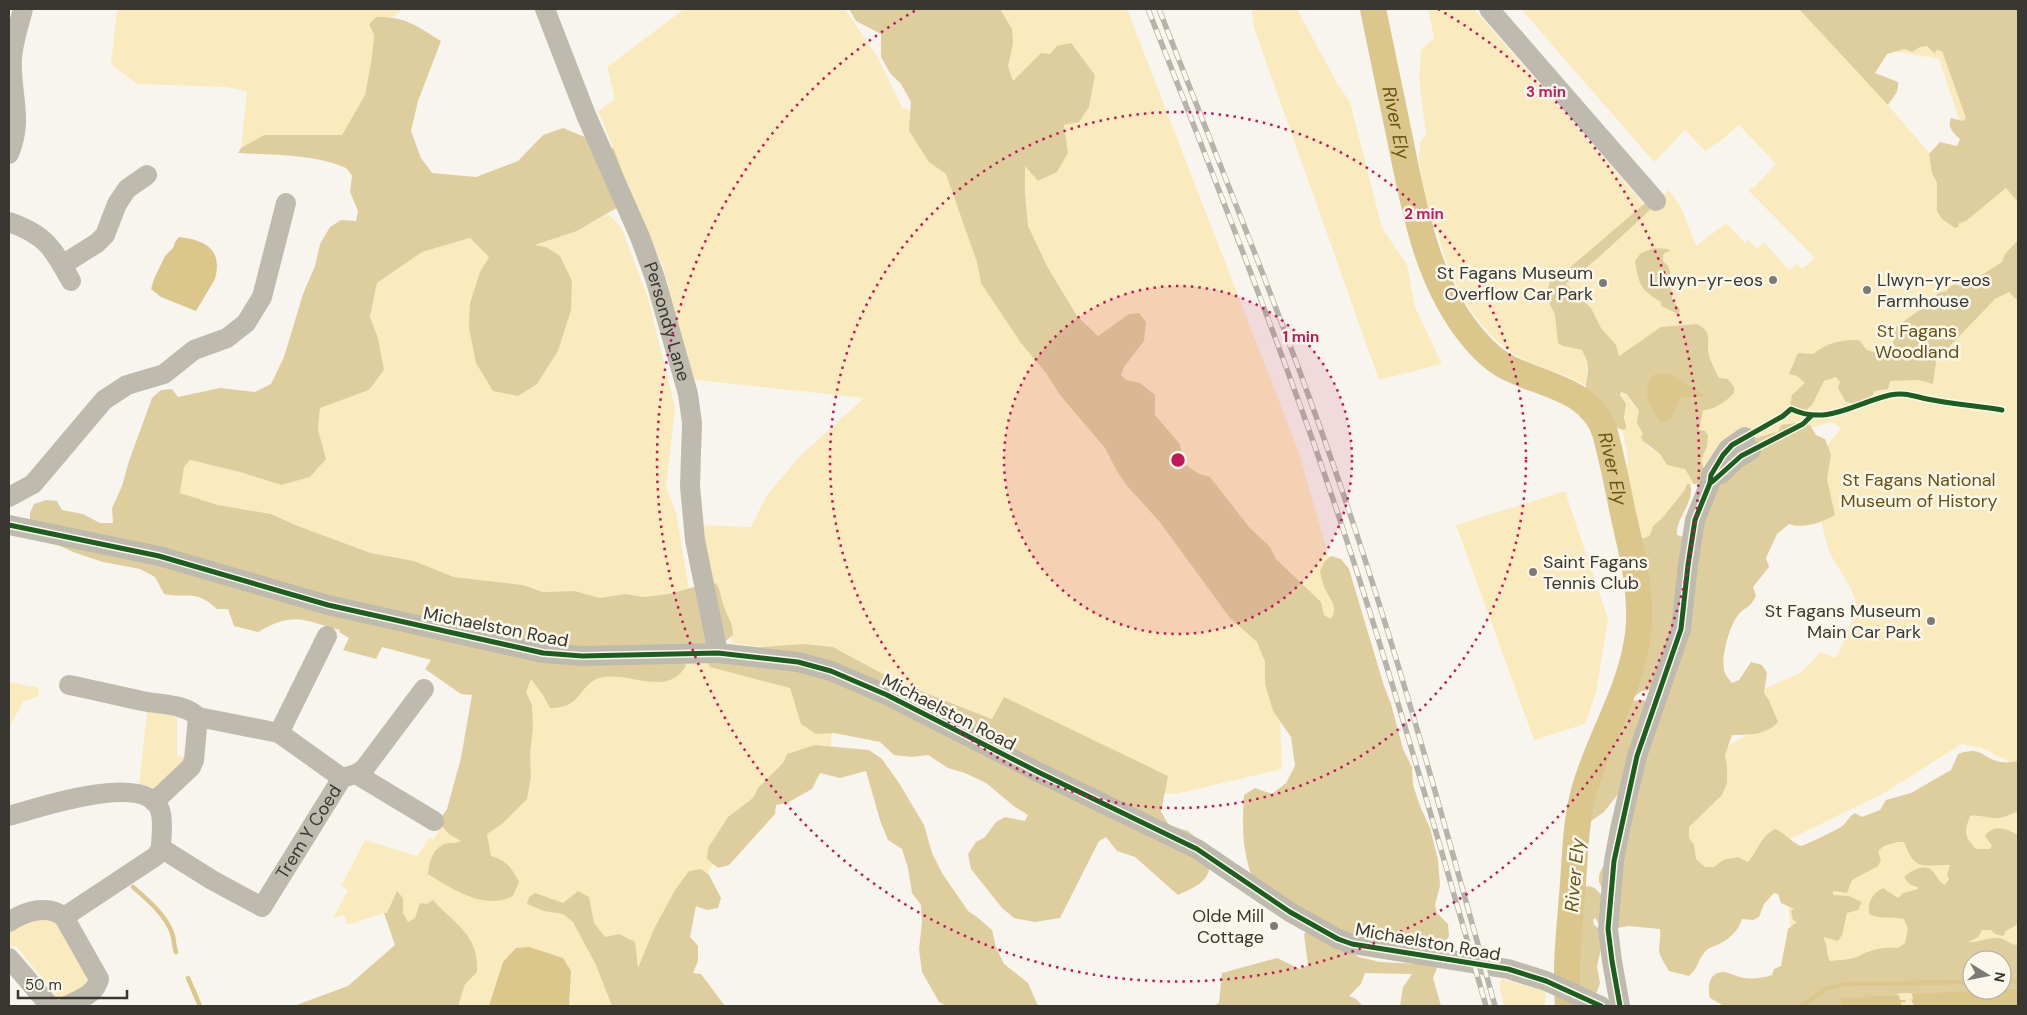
<svg xmlns="http://www.w3.org/2000/svg" width="2027" height="1015" viewBox="0 0 2027 1015" font-family="'DM Sans',sans-serif">
  <style>
    .green { fill: #faebbf; fill-rule: evenodd }
    .forest { fill: #dfce9d; fill-rule: evenodd }
    .water { fill: #dbc78b }
    .lines { fill: none; stroke-linecap: round; stroke-linejoin: round }
    .stream { stroke: #dbc78b; stroke-width: 4.5 }
    .river { stroke: #dbc78b; stroke-width: 26 }
    .minor { stroke: #bebaae; stroke-width: 20 }
    .rail-casing { stroke: #b6b3aa; stroke-width: 5.5 }
    .rail { stroke: #fbf7eb; stroke-width: 4; stroke-dasharray: 11; stroke-linecap: butt }
    .cycleway-casing { stroke: #fbf7eb; stroke-width: 8 }
    .cycleway { stroke: #1b5e20; stroke-width: 5 }
    .ring { fill: none; stroke: #c2185b; stroke-width: 2.5; stroke-dasharray: 2.5 5 }
    .poi-dot { fill: #7b7a74; stroke: #fbf7eb; stroke-width: 2 }
    .labels { text-anchor: middle; stroke-width: 5; stroke-linejoin: round; paint-order: stroke }
    .poi-label { font-size: 18px; fill: #383732; stroke: #fbf7eb; text-anchor: end }
    .street-label { font-size: 18px; fill: #383732; stroke: #fbf7eb }
    .park-label { font-size: 18px; fill: #655111; stroke: #fbf7eb }
    .water-label { font-size: 19px; font-style: italic; fill: #675414; stroke: #fbf7eb }
    .centre { fill: #c2185b; stroke: #fbf7eb; stroke-width: 2.5 }
    .ring-label { font-size: 15px; text-anchor: middle; font-weight: bold; fill: #c2185b; stroke: #fbf7eb; stroke-width: 5; stroke-linejoin: round; paint-order: stroke }
  </style>
  <rect width="100%" height="100%" fill="#f8f5ee"/>
  <path class="green" d="M117,9H403L393,17H376L369,24L374,35L372,57L365,96L342,135H264L241,148L247,91L225,87L137,84L111,64Z
    M684,9H845L878,58L902,107L938,124L1274,640L1280,721L1282,769L1176,794L1162,793L1004,698L993,719L898,682L833,647L804,644L767,648L732,643L711,583L696,525L751,527L767,495L801,455L864,398L687,379L671,306C669,264 646,235 631,198C620,169 611,140 598,111L615,99L607,67Z
    M968,9H1127L1298,450L1378,727L1024,268Z
    M1254,9H1297L1337,83L1350,102L1382,228L1407,265L1415,307L1442,364L1379,380L1254,28L1252,12Z
    M1428,9H1474L1644,204L1567,270L1551,277L1546,296L1555,315L1558,337L1563,346L1582,350L1587,361L1586,386C1567,374 1546,370 1526,361C1478,337 1448,280 1437,229L1429,226L1419,160L1420,142L1426,135L1419,78L1421,50L1434,38Z
    M1521,9H2018V766L1982,748L1961,744L1886,792L1770,849L1759,873L1615,903L1725,747L1773,722L1761,690L1800,673L1821,652L1836,658C1840,649 1855,616 1856,608C1857,593 1840,572 1833,559C1818,531 1816,479 1826,450C1828,442 1837,434 1841,428L1832,422L1810,428L1708,471L1673,442L1558,287L1669,190L1681,207L1696,246L1726,223L1745,243L1749,240L1757,249L1764,242L1789,270L1797,264L1802,269L1815,258L1748,190L1754,187L1776,164L1739,125L1723,139L1705,151L1685,130L1654,162ZM1877,48L1939,59L1971,155H1931L1869,83Z
    M608,214L621,227L648,298L675,408L666,487L676,513L689,589L669,594L644,597L625,594L600,598L575,591L543,592L523,585L454,577L414,561L372,553L298,526L272,514L218,505L180,493L184,467L190,460L240,472L281,485L326,459L318,429L320,408L369,390L378,338L370,317L377,283L422,252L470,238L489,257L480,272L518,396L537,384L558,351L533,246L577,231Z
    M1621,392L1627,394L1631,403L1637,407L1648,447L1660,454L1667,465L1685,468L1694,484H1687L1684,491L1663,517L1653,526L1650,535L1645,538H1639L1630,511L1626,510L1623,502L1627,494L1625,485L1619,476C1636,462 1623,448 1623,430L1626,428L1623,399L1620,395Z
    M1565,491L1608,619L1596,693L1585,724L1534,740L1456,525Z
    M673,659L798,673L838,695L829,756L731,833L632,1006H294L348,986L395,945L384,913L347,925L344,915L333,918L348,890L341,886L365,840L417,856L429,838L433,840L448,816L493,660Z
    M9,682L39,688L38,696L23,702L9,728Z
    M147,711L187,718H177V756L187,757L155,788L139,785Z
    M2018,783V1006H1806L1790,971V925L1785,858ZM1972,960H2002V990H1972Z
    M54,918L92,981L64,1001H55V994L17,947L9,946V929L26,919Z
    M1502,979L1546,991L1545,1006H1504L1499,986Z"/>
  <path class="forest" d="M849,9H1000L1012,29L1013,44L1008,66L1013,81L1041,53L1050,54L1057,46L1071,43L1095,75L1089,107L1079,122L1064,125L1068,153L1057,172L1038,181L1025,166V194L1028,226L1048,268L1077,316L1098,336L1129,314L1139,313L1146,322L1144,341L1124,367L1121,375L1126,380L1140,383L1155,395V415L1179,443L1186,465L1199,474L1210,477L1249,527L1270,547L1276,559L1321,602L1324,615L1331,619C1339,605 1329,599 1324,587C1322,582 1321,576 1320,571L1325,561L1331,556L1341,559L1349,569L1384,686L1391,704L1403,749L1412,767L1413,785L1420,806L1430,828L1438,860L1440,886L1435,905L1437,913L1448,924L1449,936L1441,950L1379,956L1252,878C1242,847 1242,827 1244,795L1255,788L1272,794L1286,783L1295,766L1291,737L1273,711L1265,684V662L1257,642L1230,618L1159,521L1128,487L1118,473L1105,448L1060,395L1046,373L1021,343L981,283L977,262L946,174L929,162L909,131L911,102L901,84L890,73L881,57V34L856,21Z
    M1799,9H2018V202L2006,188L1966,221L1959,223L1958,227L1955,228L1942,219L1937,211V183L1932,173L1929,154L1940,142L1957,146L1960,139C1953,133 1947,127 1951,118L1963,121L1966,118L1942,51L1936,50L1935,54L1927,46L1920,47L1912,52L1905,49L1887,54L1875,73L1898,82C1899,94 1893,96 1888,105Z
    M376,17C405,16 417,26 441,41L418,101L411,131L421,158L432,173L476,177L518,161L543,135L563,128L614,149L632,199L577,231L535,245L546,247L560,256L572,281L571,310L558,351L537,384L518,396L493,391L476,363L469,328L470,303L480,272L489,257L470,238L422,252L377,283L370,317L378,338L384,370L369,390L320,408L318,429L326,459L310,477L281,485L240,472L190,460L184,467L180,493L218,505L271,514L298,526L371,553L414,561L454,577L523,585L543,592L575,591L600,598L625,594L644,597L669,594L694,587L699,589L716,583C721,591 721,599 724,607C728,618 733,623 733,635L722,644L680,650L686,666C668,697 632,673 604,677C579,680 584,709 550,708L543,695L531,679L526,692L532,705L533,728L530,752L531,777L527,799L502,824L487,834L491,856C506,860 512,868 519,882L513,896C485,911 452,889 428,874C429,862 433,848 445,844C450,842 456,844 461,841L449,834L438,822L447,809L461,758L472,695L461,694L425,669L431,660L382,647L376,659L343,650L349,638L339,632L340,630C302,620 295,611 258,632L234,626L228,609H217C194,588 189,599 164,594L155,577L140,569L103,562L73,552L49,541L30,524V513L34,504L46,500L57,501L62,510L83,514L100,523H113L112,508L122,486L129,461L152,398L161,390L172,389L178,397L220,388L255,392L271,384L284,357L303,294L315,266L320,244L330,227L341,220L356,221L358,211L350,192L352,176C350,173 348,169 344,167C312,154 273,155 238,153L241,148L264,135H342L365,95L372,57L374,35L369,24Z
    M1647,203L1650,206V210L1599,257L1566,284L1591,308L1601,328L1616,345L1619,356L1661,327L1697,324C1715,334 1705,340 1709,355C1711,363 1715,370 1719,378L1728,379L1734,387V393C1728,400 1713,411 1703,410L1699,430L1705,431L1708,435L1707,447L1701,460L1706,474L1702,483L1694,484L1685,469L1667,465L1660,454L1643,441L1641,437L1643,434L1637,423C1637,419 1638,415 1639,411C1639,409 1629,399 1627,394L1621,392L1620,395L1626,404L1624,418L1626,425V429L1623,430L1613,426L1611,419L1604,413L1602,403L1592,405C1579,387 1591,380 1587,361C1586,358 1583,353 1582,350L1563,346L1558,343L1555,315L1546,296L1551,277L1567,270L1644,204Z
    M2018,240V299H2016L2009,292L1995,299L1947,349L1940,350L1937,354L1933,384L1919,380L1890,381L1888,389L1875,391L1868,401L1857,405L1846,402L1838,388L1840,382L1836,377L1824,381L1812,405L1805,411L1797,409L1790,404L1792,395L1805,383L1797,376L1789,374L1798,353L1813,354C1828,342 1841,340 1859,340L1867,350L1877,353L1888,349H1892L1896,327L1932,301L1938,293L1947,291L1948,287L1956,284L1960,286L1963,280C1980,278 1988,271 2002,262L2005,254Z
    M1654,248L1668,249L1670,252H1666L1663,255V261L1668,266L1670,272L1672,299L1680,310L1678,314L1661,306V302C1640,289 1639,285 1635,261L1641,253Z
    M1796,423L1810,425L1816,435L1825,439L1831,455L1827,479L1835,515C1821,523 1803,529 1789,524L1777,534L1766,558L1769,567L1753,587L1756,596C1749,609 1748,605 1740,613C1730,623 1721,656 1724,670C1725,675 1729,679 1732,683L1739,680L1751,662L1762,665L1767,673L1764,693L1769,700L1778,722C1767,735 1748,735 1732,735L1725,755L1727,767V783L1722,795L1689,827V838L1694,845L1696,859L1705,867H1714L1723,860L1738,857L1748,862C1759,850 1759,838 1775,829C1785,833 1791,842 1801,846C1814,841 1828,834 1841,827C1847,823 1848,817 1855,813L1862,817L1880,810L1886,800L1911,793L1951,770L1958,754C1983,745 1982,759 2001,762C2006,763 2013,762 2018,761V812C2011,813 2006,817 1999,818C1988,819 1980,814 1970,816C1964,833 1964,836 1976,849H1990L1992,846L1985,836C1994,823 2007,829 2018,835V924L2006,931L2003,936L1995,934L1991,930H1982L1978,937L1968,942C1977,943 1986,938 1996,938C2005,937 2009,945 2018,945V999L1917,998L1911,993H1902L1851,1006H1724L1710,998C1707,987 1709,971 1724,972C1731,973 1737,977 1744,978C1753,979 1764,978 1772,975L1774,969L1781,966L1788,929L1797,922L1793,920L1791,911L1794,909L1781,903L1778,894L1774,893L1764,904L1759,917L1753,920L1742,919C1739,929 1731,938 1721,943C1715,947 1709,946 1704,953C1697,961 1699,967 1689,976L1669,971C1666,965 1660,958 1659,951C1659,944 1661,937 1660,929L1628,926L1604,931L1595,918L1593,920L1594,925L1598,928L1601,949L1597,966L1600,983L1597,992L1590,998L1576,988L1574,979V967L1570,951L1573,936L1580,920C1579,909 1564,884 1587,886C1593,886 1597,889 1600,894L1603,893C1603,888 1600,886 1599,881C1598,873 1603,865 1609,860L1622,789L1604,812L1587,824L1580,819C1578,802 1577,774 1590,760C1594,756 1599,755 1604,753L1605,748C1598,740 1597,737 1602,727L1625,718L1626,705L1628,701L1644,700L1647,703L1652,698L1649,690L1642,691L1635,696L1628,692L1627,676L1642,671C1639,664 1635,659 1632,653C1627,641 1641,631 1650,626C1646,604 1655,579 1643,560L1638,563L1629,559L1625,554L1631,539L1645,538L1650,535L1653,526L1663,517L1684,491L1687,484H1690C1696,502 1675,518 1677,535L1684,537L1694,511L1751,439C1761,438 1768,433 1778,432L1781,425ZM1897,842H1904C1915,871 1921,865 1950,865L1947,875L1949,879L1945,885C1934,879 1935,864 1919,868C1913,870 1908,873 1904,877C1908,883 1910,886 1918,887V889L1903,893L1898,898L1883,888C1872,894 1868,901 1869,914C1881,920 1891,916 1904,919L1908,929L1905,943L1898,948C1885,946 1869,950 1859,956C1852,960 1838,960 1830,961C1826,955 1828,945 1823,937L1838,941L1842,935L1847,913L1858,910L1862,902L1849,896L1833,895V891L1847,893L1852,880L1878,866L1881,860L1878,851L1884,846ZM1972,960H2002V990H1972Z
    M804,644L833,647L898,682L992,719L1004,697L1168,776L1161,812L1169,825L1188,831L1210,849C1213,879 1203,884 1178,895L1135,857L1117,851L1106,837L1099,841L1060,918L1035,922L1014,918L1002,908L971,869L968,854L976,842L985,837L996,822L1005,817L1025,821L1028,815L1015,807L986,783L965,773L948,768L928,755L912,757L894,755L880,742L834,733L816,734L801,724L790,688L710,667L707,660L761,651V647Z
    M815,745L869,750L882,759L899,783L924,825L932,853L942,873L968,911L977,917L992,930L996,947L1004,964L1028,983L1038,1006H946L939,1002L922,972L919,949L922,923L921,905L912,893L908,868L902,849L888,840L880,820L866,771L840,778L820,773L812,789L787,803L776,805L775,814L729,865L718,868L707,859L708,848L728,817L753,798L758,788L783,763L787,754Z
    M701,869L709,875L721,898L718,908L707,910L696,906L690,937L698,946V961L693,973L701,974L725,1006H612L596,965L573,922L563,914L544,911L527,904L529,897L535,893L563,903L578,891L589,897L594,923L605,937L619,934L635,942L638,968L654,929L675,890L689,871Z
    M397,891L403,898V913L408,922L415,918L420,903L427,904L433,900C455,925 479,934 477,972L465,984L458,1006H294L348,986L395,945L384,913H387Z
    M1310,928L1359,957L1380,962L1438,965L1433,978L1441,1006H1400L1403,987L1412,974L1365,973L1361,984L1349,996L1356,999L1363,1006H1213L1219,1003L1222,973L1277,958L1300,969L1308,965L1304,934Z"/>
  <path class="water" d="M179,237C205,240 223,249 215,279L196,311L161,297L151,289L154,279L165,256L173,248L175,242Z
    M1661,373L1673,375L1704,395L1702,397H1680L1672,418L1661,423C1650,405 1640,395 1653,375Z
    M529,947L563,958L571,971L569,1006H489L503,962L516,948Z
    M2018,989V1006H1914L1911,999H1913L1912,994Z
    M1899,995L1900,1000H1905L1906,1002H1901V1006H1841V998Z"/>
  <g class="lines">
    <path class="stream" d="M133,887C148,900 167,916 173,936C174,941 174,947 176,952
      M188,978L200,1006
      M2002,981H2018
      M1801,1006L1827,988L1848,984L1972,982"/>
    <path class="river" id="s1" d="M1373,9C1382,52 1391,96 1400,139C1414,208 1427,284 1474,339C1485,352 1498,364 1513,370C1547,386 1592,391 1605,433C1612,458 1617,484 1622,509C1631,550 1643,592 1638,634C1631,691 1599,737 1584,791C1575,824 1575,861 1572,896C1569,932 1565,969 1568,1006"/>
    <g class="minor">
      <path id="s2" d="M545,9L586,115L640,237L655,278L688,394L692,423L690,486L695,540L718,653"/>
      <path d="M1489,9L1656,201"/>
      <path d="M9,154C24,118 10,94 12,58C13,42 19,25 23,9"/>
      <path d="M9,222C46,235 53,248 71,281"/>
      <path d="M62,265L97,243L105,235L117,204L127,189L147,175"/>
      <path d="M1721,474L1735,460L1751,450"/>
      <path d="M9,497L33,484L104,400L127,385L164,374L194,350L227,338L246,323L262,297L286,203"/>
      <path d="M9,525L159,556L328,605L543,653L582,656L718,653L798,662L831,671L887,695L1038,772L1197,849L1290,912L1338,939L1352,944L1508,969L1546,981L1601,1006"/>
      <path d="M69,685C94,690 118,696 142,701C161,705 184,703 198,717"/>
      <path d="M279,733L327,636"/>
      <path d="M356,774L434,821"/>
      <path d="M342,778L356,774L364,769L424,689"/>
      <path id="s3" d="M9,816C36,808 146,771 160,810C164,821 161,837 161,848L212,880L262,907L342,778L279,733L198,717L194,760L191,767L154,802"/>
      <path d="M64,917L156,856L161,848"/>
      <path d="M9,922C25,911 48,904 64,917L99,979C95,995 80,999 67,1006"/>
      <path d="M9,958L50,1006"/>
      <path d="M1620,1006L1612,961L1608,929L1614,861L1620,829L1637,756L1681,629L1688,565L1695,520L1710,483L1711,475L1728,449L1745,437"/>
    </g>
    <defs>
      <path id="rail" d="M1148,9C1205,153 1262,298 1314,444C1379,629 1432,818 1486,1006
        M1159,9C1226,181 1297,353 1355,529C1407,686 1451,847 1495,1006"/>
    </defs>
    <use href="#rail" class="rail-casing"/>
    <use href="#rail" class="rail"/>
    <defs>
      <path id="cycleway" d="M1712,482L1741,456L1803,424L1811,416
        M9,525L159,556L328,605L543,653L582,656L718,653L798,662L831,671L887,695L1038,772L1197,849L1290,912L1338,939L1352,944L1508,969L1546,981L1601,1006
        M1620,1006L1612,961L1608,929L1614,861L1637,756L1681,629L1688,565L1695,520L1710,483L1711,475L1723,455L1732,445L1783,416L1791,409C1827,426 1855,403 1890,395C1904,392 1913,396 1927,399C1952,404 1977,406 2002,410"/>
    </defs>
    <use href="#cycleway" class="cycleway-casing"/>
    <use href="#cycleway" class="cycleway"/>
  </g>
  <circle cx="1178" cy="460" r="174" fill="#c2185b" fill-opacity=".12"/>
  <g class="ring">
    <circle cx="1178" cy="460" r="174"/>
    <circle cx="1178" cy="460" r="348"/>
    <path d="M1438 9A521 521 0 1 1 918 9"/>
  </g>
  <g class="poi-dot">
    <circle cx="1773" cy="280" r="5"/>
    <circle cx="1603" cy="283" r="5"/>
    <circle cx="1867" cy="290" r="5"/>
    <circle cx="1533" cy="572" r="5"/>
    <circle cx="1931" cy="621" r="5"/>
    <circle cx="1274" cy="926" r="5"/>
  </g>
  <g class="labels">
    <g class="poi-label">
      <text x="1593" y="279">St Fagans Museum<tspan x="1593" dy="21">Overflow Car Park</tspan></text>
      <text x="1763" y="286">Llwyn-yr-eos</text>
      <text x="1877" y="286" text-anchor="start">Llwyn-yr-eos<tspan x="1877" dy="21">Farmhouse</tspan></text>
      <text x="1543" y="568" text-anchor="start">Saint Fagans<tspan x="1543" dy="21">Tennis Club</tspan></text>
      <text x="1921" y="617">St Fagans Museum<tspan x="1921" dy="21">Main Car Park</tspan></text>
      <text x="1264" y="922">Olde Mill<tspan x="1264" dy="21">Cottage</tspan></text>
    </g>
    <g class="street-label">
      <text dy="6" stroke="none"><textPath href="#s2" startOffset="336">Persondy Lane</textPath></text>
      <text transform="translate(496 627) rotate(11)" y="6">Michaelston Road</text>
      <text transform="translate(949 712) rotate(27)" y="6">Michaelston Road</text>
      <text dy="6" stroke="none"><textPath href="#s3" startOffset="404">Trem Y Coed</textPath></text>
      <text transform="translate(1428 942) rotate(10)" y="6">Michaelston Road</text>
    </g>
    <g class="park-label">
      <text x="1917" y="337">St Fagans<tspan x="1917" dy="21">Woodland</tspan></text>
      <text x="1919" y="486">St Fagans National<tspan x="1919" dy="21">Museum of History</tspan></text>
    </g>
    <g class="water-label">
      <text dy="7" stroke="none"><textPath href="#s1" startOffset="116">River Ely</textPath></text>
      <text dy="7" stroke="none"><textPath href="#s1" startOffset="551">River Ely</textPath></text>
      <text transform="translate(1574 875) rotate(-85)" y="7">River Ely</text>
    </g>
  </g>
  <circle cx="1178" cy="460" r="8" class="centre"/>
  <g class="ring-label">
    <text x="1546" y="97">3 min</text>
    <text x="1424" y="219">2 min</text>
    <text x="1301" y="342">1 min</text>
  </g>
  <rect width="2027" height="1015" fill="none" stroke="#383732" stroke-width="20"/>
  <g transform="translate(1987 975) rotate(100)"><circle r="24" fill="#fbf7eb" stroke="#adaaa1"/>
  <path d="M0-4L9 19L0 12L-9 19Z" fill="#7b7a74"/>
  <text y="-8" font-size="14" font-weight="bold" text-anchor="middle" fill="#383732">N</text>
  </g>
  <path d="M18 990v8h109v-8" fill="none" stroke="#383732" stroke-width="2.5"/>
  <text x="25" y="990" font-size="15" fill="#383732" stroke="#fbf7eb" stroke-width="4" paint-order="stroke">50 m</text>
</svg>
